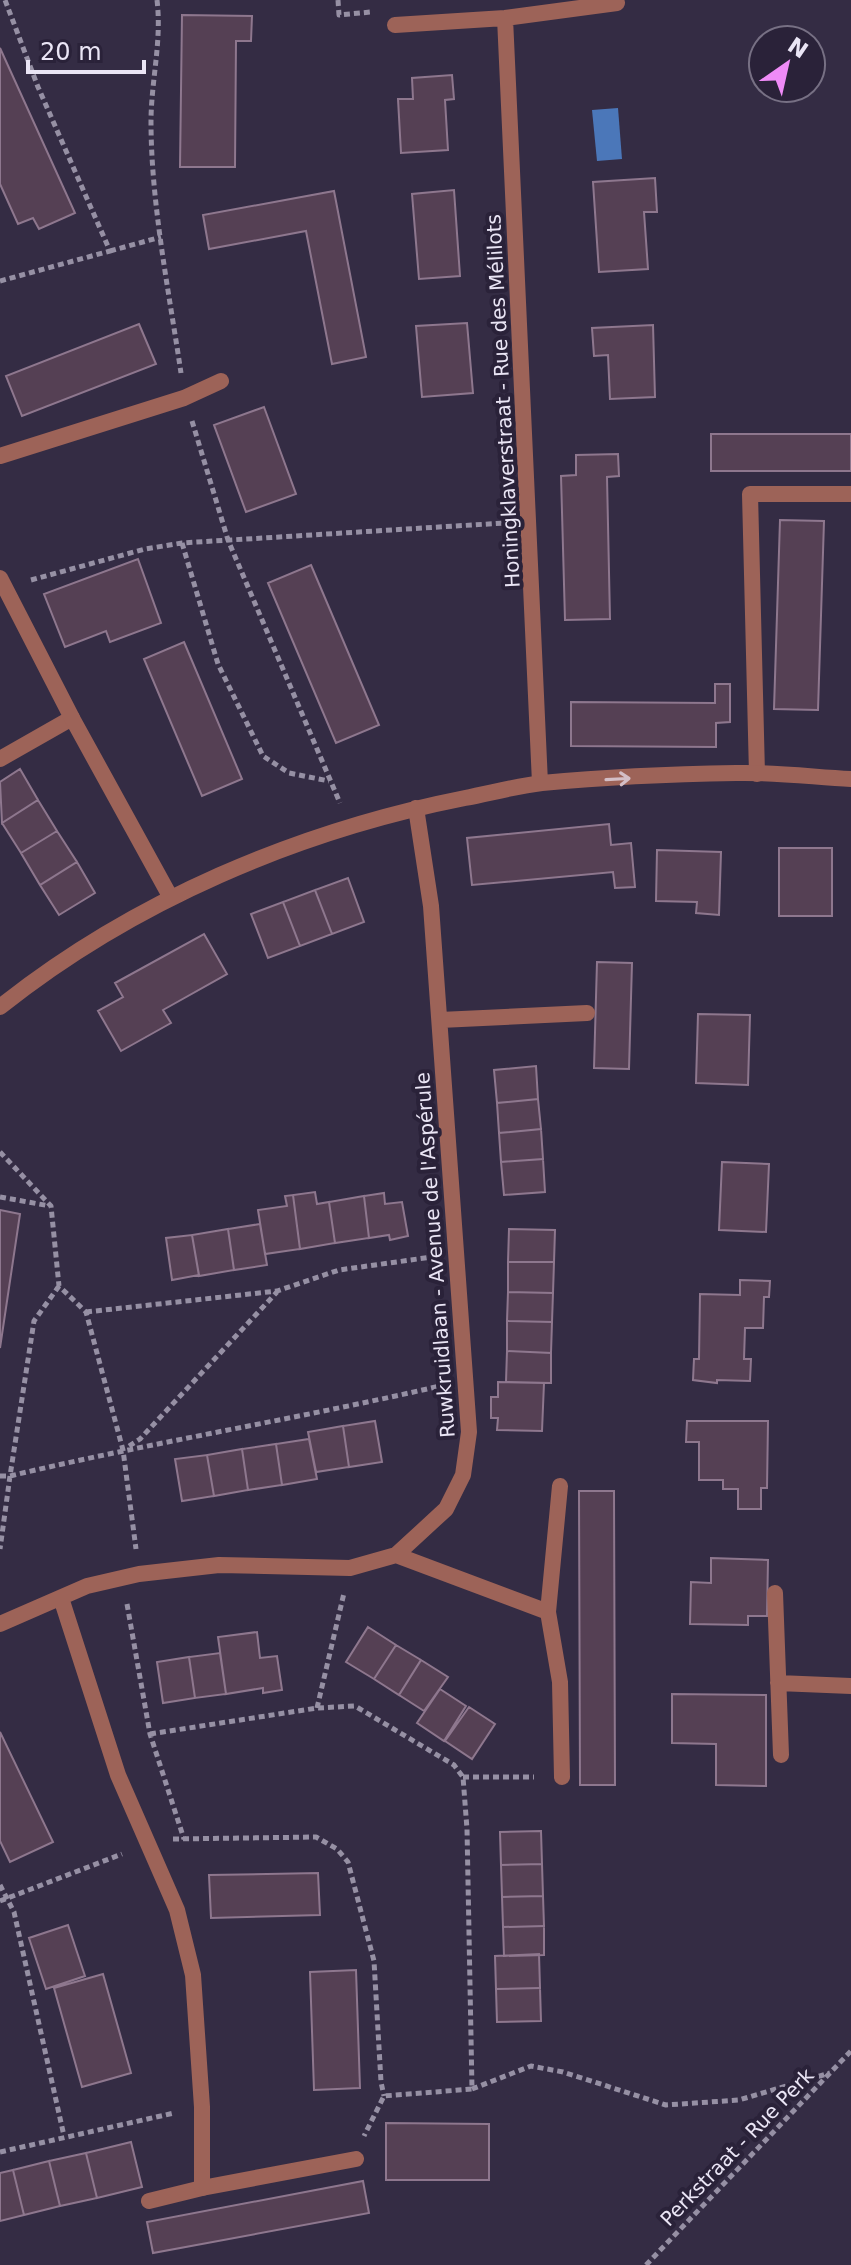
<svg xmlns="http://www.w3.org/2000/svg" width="851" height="2265" viewBox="0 0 851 2265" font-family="'DejaVu Sans',sans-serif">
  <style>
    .water { fill: #4b77b9 }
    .building { fill: #554054; stroke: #8e778e; stroke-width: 2 }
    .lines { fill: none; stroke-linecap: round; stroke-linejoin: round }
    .path { stroke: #9690a4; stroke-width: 5; stroke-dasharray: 6 4; stroke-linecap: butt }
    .lane { stroke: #9d6358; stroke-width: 16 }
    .street { stroke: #9d6358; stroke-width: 16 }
    .oneway { stroke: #d3bec6 }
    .labels { text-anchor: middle; stroke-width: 8; stroke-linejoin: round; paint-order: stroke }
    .street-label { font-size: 20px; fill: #eae5f5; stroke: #2a2239 }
  </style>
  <rect width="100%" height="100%" fill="#342c44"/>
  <path class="water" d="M618,108L622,159L597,161L592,110Z"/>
  <path class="building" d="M182,15L252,16L251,41H236L235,167H180Z
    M0,48L75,213L39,229L33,218L18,224L0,184Z
    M452,75L454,99L445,100L448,150L401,153L398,99H413L412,78Z
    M655,178L657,212H644L648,269L599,272L593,182Z
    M454,190L460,276L419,279L412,194Z
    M334,191L366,357L332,364L306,231L209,249L203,215Z
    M467,323L473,393L422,397L416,326Z
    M139,324L156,364L22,416L6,376Z
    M653,325L655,397L610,399L608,355L594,356L592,328Z
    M264,407L296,494L246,512L214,425Z
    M711,434H851V471H711Z
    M618,454L619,476L607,477L610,619L565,620L561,476L576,475V455Z
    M780,520L824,521L818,710L774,709Z
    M138,559L161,623L110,642L106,631L65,647L44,594Z
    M311,565L379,725L336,743L268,583Z
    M184,642L242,779L202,796L144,659Z
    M715,684H730V722L716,723V747L571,746V702L715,703Z
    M20,769L38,800L2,823L0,782Z
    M38,800L57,831L21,853L2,823Z
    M609,824L611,845L631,843L635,887L615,888L613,872L472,885L467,838Z
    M57,831L77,862L40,885L21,853Z
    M779,848H832V916H779Z
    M657,850L721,852L719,915L696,913L697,902L656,901Z
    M77,862L95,893L59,915L40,885Z
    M348,878L364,922L332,934L315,890Z
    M315,890L332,934L300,946L283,902Z
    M283,902L300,946L268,958L251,914Z
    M204,934L227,974L163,1010L171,1023L121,1051L98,1011L123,997L115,983Z
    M597,962L632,963L629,1069L594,1068Z
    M698,1014L750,1015L748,1085L696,1083Z
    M536,1066L538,1099L497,1103L494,1070Z
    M538,1099L541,1129L499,1133L497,1103Z
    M541,1129L543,1159L501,1162L499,1133Z
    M543,1159L545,1192L504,1195L501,1162Z
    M722,1162L769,1164L766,1232L719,1230Z
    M315,1192L317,1204L329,1202L335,1243L300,1249L293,1195Z
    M384,1193L385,1204L402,1202L408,1236L390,1240L389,1235L369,1238L364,1196Z
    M293,1195L300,1249L265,1254L258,1210L287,1206L285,1196Z
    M364,1196L369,1238L335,1243L329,1202Z
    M0,1210L20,1214L0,1348Z
    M260,1224L267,1265L234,1270L228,1229Z
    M228,1229L234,1270L199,1276L192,1235Z
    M509,1229L555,1230L554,1262H508Z
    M192,1235L199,1275L172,1280L166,1238Z
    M508,1262H554L553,1293L508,1292Z
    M740,1280L770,1281L769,1297H764L763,1328H745L744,1359H751L750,1381L717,1380V1383L693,1380L694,1359H699L700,1294L740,1295Z
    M508,1292L553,1293L552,1322L507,1321Z
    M507,1321L552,1322L551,1353L507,1351Z
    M507,1351L551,1353V1383L506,1382Z
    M498,1382L544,1383L542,1431L497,1430L498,1418H491V1397H498Z
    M375,1421L382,1462L349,1467L343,1426Z
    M687,1421H768L767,1488H761V1509H738V1489H723V1480H699V1442H686Z
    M343,1426L349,1467L316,1472L308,1432Z
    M309,1439L317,1479L282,1485L276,1444Z
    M276,1444L282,1485L248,1490L242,1449Z
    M242,1449L248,1490L214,1496L207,1455Z
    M207,1455L214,1496L182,1501L175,1459Z
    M579,1491H614L615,1785H580Z
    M711,1558L768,1560L767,1616H748V1625L690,1624L691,1582L711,1583Z
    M368,1627L396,1645L374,1679L346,1662Z
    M257,1632L260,1658L277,1656L282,1690L263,1693V1688L226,1694L218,1637Z
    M396,1645L421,1660L399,1695L374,1679Z
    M220,1653L226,1694L195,1698L189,1657Z
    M189,1657L195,1698L163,1703L157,1662Z
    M421,1660L448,1677L424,1711L399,1695Z
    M440,1689L466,1706L444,1741L417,1723Z
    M672,1694L766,1695V1786L716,1785V1744L672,1743Z
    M469,1707L495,1724L472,1759L445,1741Z
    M0,1732L53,1842L10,1862L0,1841Z
    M541,1831L542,1864L501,1865L500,1832Z
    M542,1864L543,1896L502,1897L501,1865Z
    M318,1873L320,1915L211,1918L209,1875Z
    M543,1896L544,1926L503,1927L502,1897Z
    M68,1925L85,1976L46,1989L29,1938Z
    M544,1926V1955L504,1956L503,1927Z
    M539,1954L540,1988L496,1989L495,1956Z
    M356,1970L360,2088L314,2090L310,1972Z
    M103,1974L131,2073L82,2087L54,1988Z
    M540,1988L541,2021L497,2022L496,1989Z
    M386,2123L489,2124V2180H386Z
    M131,2142L142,2187L97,2198L86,2153Z
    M86,2153L97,2198L60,2206L49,2161Z
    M49,2161L60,2206L24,2215L13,2170Z
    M13,2170L24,2215L0,2221V2173Z
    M363,2181L369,2213L153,2253L147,2222Z"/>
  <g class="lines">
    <path class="path" d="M157,0C162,42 151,81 151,122C151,203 169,292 181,373
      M338,0L339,15L371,12
      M110,251L161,237
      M0,281L110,251L38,87L5,0
      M192,421L228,540L340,803
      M182,543L218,664L263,756L289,773L329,781
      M31,580L145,549L182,543L504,523
      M0,1152L51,1206L59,1286L86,1312L123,1450L136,1549
      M0,1197L50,1206
      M59,1286L34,1321L10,1476C153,1442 297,1419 440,1386
      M86,1312L277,1291L339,1270L432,1257
      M129,1446L140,1439L277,1292
      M0,1476H10L0,1549
      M127,1604L150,1734L184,1839
      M317,1708L344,1593
      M150,1734L317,1708L355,1706L454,1765L463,1777L467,1829L472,2089L384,2096L364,2136
      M463,1777H534
      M173,1839L316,1837L337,1849L348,1862L374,1961L381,2082L384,2096
      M0,1885L14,1912L64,2136
      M0,1901L122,1854
      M472,2089L531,2066L563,2072L666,2105L739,2100L830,2073
      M0,2152L174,2113
      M646,2265L851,2051"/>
    <path class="lane" d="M0,456L184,398L221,381
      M0,759L72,718
      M757,774L750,494H851
      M775,1593L781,1755
      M778,1683L851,1686
      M149,2201L202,2188"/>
    <path class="street" d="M505,18L540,783
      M395,25L505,18L617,3
      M0,578L72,718L171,898
      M0,1007C133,901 298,831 465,798C491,793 517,786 542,783C606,777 672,774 736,773C774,772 813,777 851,779
      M440,1020L587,1013
      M560,1486L548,1612L560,1682L562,1777
      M396,1555L548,1612
      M61,1598L118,1775L177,1910L193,1975L202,2107V2188L356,2159
      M0,1624L87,1586L139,1574L219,1565L350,1568L396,1555L446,1509L463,1475L469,1432L431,906L416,808"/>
  </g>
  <defs><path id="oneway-shaft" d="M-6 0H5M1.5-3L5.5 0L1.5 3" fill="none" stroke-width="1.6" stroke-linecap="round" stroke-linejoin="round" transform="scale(2)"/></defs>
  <use class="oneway" href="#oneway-shaft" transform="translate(618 779) rotate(-3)"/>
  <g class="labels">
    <g class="street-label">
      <text transform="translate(503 401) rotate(-93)" y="7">Honingklaverstraat - Rue des Mélilots</text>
      <text transform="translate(435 1255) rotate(-94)" y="7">Ruwkruidlaan - Avenue de l'Aspérule</text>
      <text transform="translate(737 2147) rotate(-46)" y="7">Perkstraat - Rue Perk</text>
    </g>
  </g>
  <g transform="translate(787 64) rotate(34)"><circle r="38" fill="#2a2239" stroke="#777084" stroke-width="2"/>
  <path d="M0-6L14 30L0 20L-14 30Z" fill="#ef8bf7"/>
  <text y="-12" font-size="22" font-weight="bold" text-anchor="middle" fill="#eae5f5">N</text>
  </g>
  <path d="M28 60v12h116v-12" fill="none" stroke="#eae5f5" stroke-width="4"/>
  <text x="40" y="60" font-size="24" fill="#eae5f5" stroke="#2a2239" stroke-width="6" paint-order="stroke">20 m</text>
</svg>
